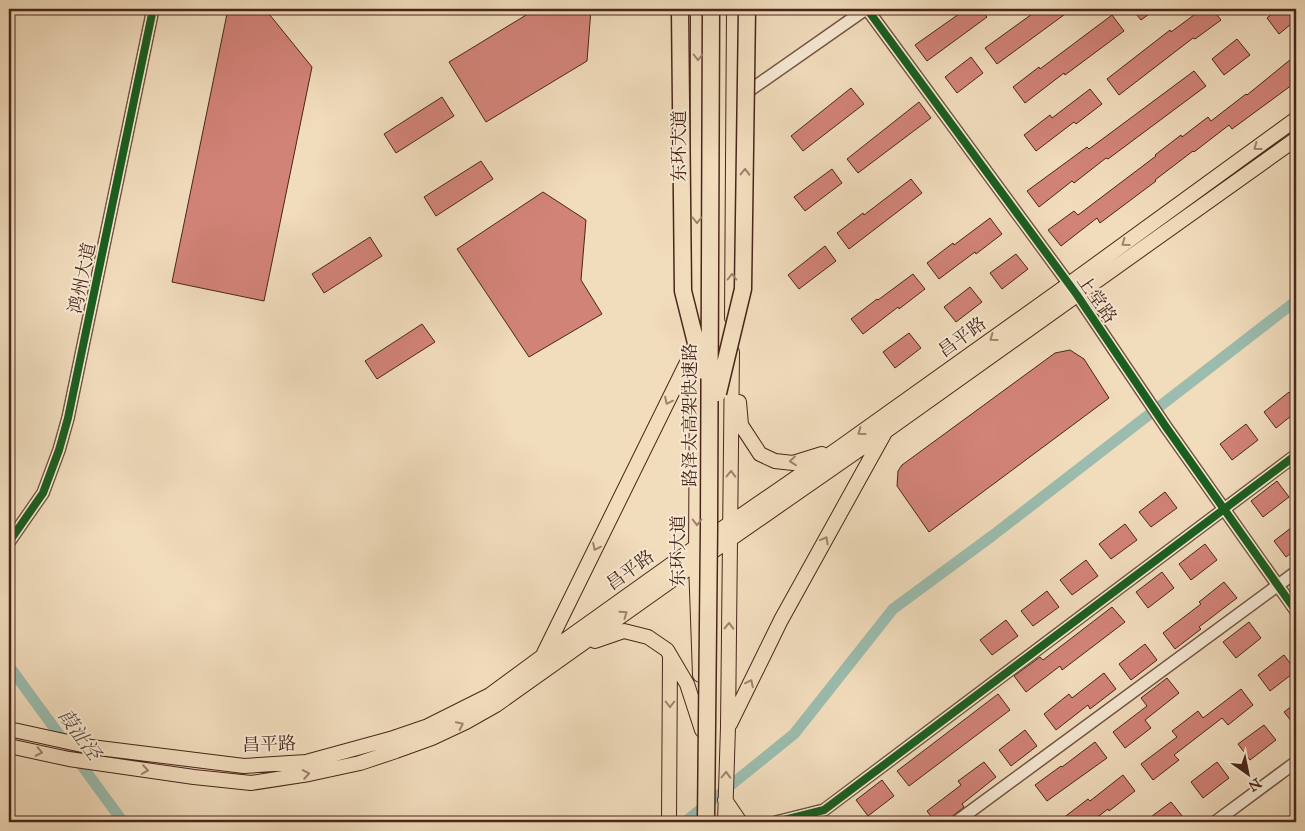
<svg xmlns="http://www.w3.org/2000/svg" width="1305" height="831" viewBox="0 0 1305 831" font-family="'IM FELL Great Primer','Noto Serif SC',serif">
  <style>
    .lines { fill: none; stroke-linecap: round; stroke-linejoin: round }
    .canal { stroke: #9bbcae; stroke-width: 11 }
    .building { fill: #d28378; stroke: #49261a }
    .minor-casing { stroke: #735442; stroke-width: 14 }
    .major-casing { stroke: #49261a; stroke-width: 16 }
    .minor { stroke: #f6e8d3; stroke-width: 11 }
    .major { stroke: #f1dcbc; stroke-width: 14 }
    .highway-bridge-casing { stroke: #49261a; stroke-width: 19; stroke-linecap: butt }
    .highway-bridge { stroke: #f1dcbc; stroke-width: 16 }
    .cycleway-casing { stroke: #f6e8d3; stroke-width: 11 }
    .cycleway { stroke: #1b5e20; stroke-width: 8 }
    .oneway { stroke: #9d816b }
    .labels { text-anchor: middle; stroke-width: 4; stroke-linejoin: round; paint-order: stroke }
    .street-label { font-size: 18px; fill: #49261a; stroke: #f6e8d3 }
    .water-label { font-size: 19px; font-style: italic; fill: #5e4c3f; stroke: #f6e8d3 }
  </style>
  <rect width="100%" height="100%" fill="#f1dcbc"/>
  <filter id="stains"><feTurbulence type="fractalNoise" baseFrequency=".004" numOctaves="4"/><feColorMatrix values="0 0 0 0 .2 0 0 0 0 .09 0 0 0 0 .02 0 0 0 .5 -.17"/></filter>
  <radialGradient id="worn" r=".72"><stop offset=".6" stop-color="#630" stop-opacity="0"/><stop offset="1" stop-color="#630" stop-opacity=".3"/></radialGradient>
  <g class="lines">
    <path class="canal" d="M9,666L123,822
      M685,822L794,734L893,609L992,536L1296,301"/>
  </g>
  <path class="building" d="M228,9H265L312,67L264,301L172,282Z
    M536,9H591L587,61L486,122L449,62Z
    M966,9H981L987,17L927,61L915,45Z
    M1039,9H1072L997,64L985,48Z
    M1132,9H1156L1141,20Z
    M1202,9H1212L1221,20L1195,39L1193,38L1119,95L1107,79L1170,30L1171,32Z
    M1278,9H1296V20L1279,34L1267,18Z
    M1112,15L1124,31L1065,75L1064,73L1025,103L1013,87L1039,67L1040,69Z
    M1237,39L1250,55L1224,75L1212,59Z
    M1296,55V82L1232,129L1229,125L1194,152L1193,151L1155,180L1156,181L1100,223L1097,218L1061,246L1048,230L1074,211L1078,215L1156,156L1155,155L1181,135L1182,137L1208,117L1211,121L1246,94L1247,95Z
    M971,57L983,73L957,93L945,77Z
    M1194,71L1206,86L1108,159L1106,158L1074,183L1072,181L1039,207L1027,191L1087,147L1089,149Z
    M851,88L864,104L803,151L791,136Z
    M1090,89L1102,104L1076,124L1074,122L1036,151L1024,135L1050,115L1052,118Z
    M442,97L454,116L396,153L384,134Z
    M919,102L931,118L858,173L847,159Z
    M481,161L493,179L436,216L424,197Z
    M832,169L842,183L805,211L794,197Z
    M911,179L922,193L849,249L837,233L863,213L864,215Z
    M543,192L586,220L581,280L602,314L529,357L457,249Z
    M990,218L1002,234L976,254L975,252L939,279L927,263L953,243L954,245Z
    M370,237L382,256L324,293L312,274Z
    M825,246L836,261L799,289L788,275Z
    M1016,254L1028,269L1002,289L990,273Z
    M913,274L925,289L899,309L898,307L863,334L851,319L877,299L878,300Z
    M970,287L982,302L956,322L944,307Z
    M422,324L435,342L377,379L365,361Z
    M909,333L921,348L895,368L883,352Z
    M1070,350L1084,359L1109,398L929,532L897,486L898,471L902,465L1055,353Z
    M1289,392L1296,401V412L1276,428L1264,412Z
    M1246,424L1258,440L1232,460L1220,444Z
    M1277,481L1289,497L1263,517L1251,501Z
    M1165,492L1177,508L1151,527L1139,512Z
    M1125,524L1137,540L1111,559L1099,544Z
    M1296,524V549L1286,557L1274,541Z
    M1205,544L1217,560L1191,580L1179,564Z
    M1086,560L1098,576L1072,595L1060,580Z
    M1162,572L1174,588L1148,608L1136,592Z
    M1224,582L1237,598L1199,627L1201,629L1175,649L1163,633L1201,604L1199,602Z
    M1047,591L1059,607L1033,626L1021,611Z
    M1112,607L1125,622L1062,670L1060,666L1026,692L1014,676L1040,657L1043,660Z
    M1006,620L1018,636L992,655L980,640Z
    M1249,622L1261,638L1236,658L1223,642Z
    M1145,644L1157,660L1131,680L1119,664Z
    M1284,655L1296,671L1270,691L1258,675Z
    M1104,673L1116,689L1090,709L1088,705L1056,730L1044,714L1069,694L1072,698Z
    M1167,678L1179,693L1145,720L1151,728L1125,748L1113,732L1147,706L1141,698Z
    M1241,689L1253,705L1228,725L1222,718L1174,755L1179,760L1153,780L1141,764L1177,737L1172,731L1198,711L1203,718Z
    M998,694L1010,710L909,786L897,771Z
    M1296,703V727L1284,712Z
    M1264,725L1276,740L1250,760L1238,744Z
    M1025,730L1037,746L1011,766L999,750Z
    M1095,742L1107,758L1047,801L1035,785L1061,766L1062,767Z
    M984,762L996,777L962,804L964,807L945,822H935L927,811L961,785L958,781Z
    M1217,762L1229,778L1203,798L1191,782Z
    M1123,775L1135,791L1109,811L1108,809L1091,822H1058L1088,799L1090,801Z
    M882,780L894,796L868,816L856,800Z
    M1171,802L1183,817L1177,822H1144Z"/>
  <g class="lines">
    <defs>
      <path id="minor" d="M867,9L1077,295L1166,427L1296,611
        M743,95L866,9
        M9,542L43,493L59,450L68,418L153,9
        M776,822L824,810L1296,455
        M956,822L1296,572
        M1215,822L1296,762"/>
      <path id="major" d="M732,318L734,9
        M697,333L698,9
        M697,359L696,563L700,675
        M739,402L741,425L760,454L775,461L793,463L822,454
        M595,641L624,631L648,637L667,650L687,684L702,730
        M544,653L696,344
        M730,724L781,620L884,434
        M9,729L91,747L244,766L306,762L390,739L428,726L490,695L543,656L697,546L839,448L1069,284L1296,119
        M9,746L69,759L194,777L251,783L309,774L360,763L396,751L432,738L466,722L496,705L696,563L886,431L1296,139
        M725,800L740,822
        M669,822L670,656
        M725,822L728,727L732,352"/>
    </defs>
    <use href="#minor" class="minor-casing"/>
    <use href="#major" class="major-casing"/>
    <use href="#minor" class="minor"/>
    <use href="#major" class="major"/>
    <defs>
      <path id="highway-bridge" d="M680,9L683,291L703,371
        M718,393L743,289L747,9
        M706,822L709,528L711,9"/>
    </defs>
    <use href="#highway-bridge" class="highway-bridge-casing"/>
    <use href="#highway-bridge" class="highway-bridge"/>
    <defs>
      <path id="cycleway" d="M867,9L1077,295L1166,427L1296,611
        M9,542L43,493L59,450L68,418L153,9
        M776,822L824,810L1296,455"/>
    </defs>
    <use href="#cycleway" class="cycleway-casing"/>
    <use href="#cycleway" class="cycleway"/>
  </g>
  <defs><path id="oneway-chevron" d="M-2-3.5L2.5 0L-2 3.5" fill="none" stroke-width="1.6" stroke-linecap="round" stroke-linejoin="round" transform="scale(1.25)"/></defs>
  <g class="oneway">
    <use href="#oneway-chevron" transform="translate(698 57) rotate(90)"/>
    <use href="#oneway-chevron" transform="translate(1257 147) rotate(144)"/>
    <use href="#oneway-chevron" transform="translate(745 172) rotate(-89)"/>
    <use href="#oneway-chevron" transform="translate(697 220) rotate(90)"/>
    <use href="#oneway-chevron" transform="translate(1125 243) rotate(144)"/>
    <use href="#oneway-chevron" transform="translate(732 277) rotate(-90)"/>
    <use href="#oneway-chevron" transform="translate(993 338) rotate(144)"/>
    <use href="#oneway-chevron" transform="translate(668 401) rotate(116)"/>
    <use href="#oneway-chevron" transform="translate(861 432) rotate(144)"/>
    <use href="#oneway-chevron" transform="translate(793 461) rotate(174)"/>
    <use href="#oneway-chevron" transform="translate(731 474) rotate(-89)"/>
    <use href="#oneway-chevron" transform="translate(697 522) rotate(90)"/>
    <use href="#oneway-chevron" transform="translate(825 540) rotate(-61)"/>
    <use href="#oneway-chevron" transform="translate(596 547) rotate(116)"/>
    <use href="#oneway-chevron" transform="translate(624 614) rotate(-35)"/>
    <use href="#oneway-chevron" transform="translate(729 626) rotate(-89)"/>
    <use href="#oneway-chevron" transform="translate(750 683) rotate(-64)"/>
    <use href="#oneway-chevron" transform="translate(670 704) rotate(90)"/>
    <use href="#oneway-chevron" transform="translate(460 725) rotate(-26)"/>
    <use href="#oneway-chevron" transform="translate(39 752) rotate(12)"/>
    <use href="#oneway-chevron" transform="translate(145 770) rotate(8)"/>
    <use href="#oneway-chevron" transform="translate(306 774) rotate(-10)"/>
    <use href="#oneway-chevron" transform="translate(726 775) rotate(-88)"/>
  </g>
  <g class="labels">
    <g class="street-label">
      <text transform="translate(679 146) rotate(-90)" y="6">东环大道</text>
      <text transform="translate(82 278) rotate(-78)" y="6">鸿州大道</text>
      <text transform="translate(1097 299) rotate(55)" y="6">上堂路</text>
      <text transform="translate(962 337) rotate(-36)" y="6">昌平路</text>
      <text transform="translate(690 415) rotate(-90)" y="6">路泽太高架快速路</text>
      <text transform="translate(678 551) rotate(-90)" y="6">东环大道</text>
      <text transform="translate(630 570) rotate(-36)" y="6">昌平路</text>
      <text transform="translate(269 744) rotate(-2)" y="6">昌平路</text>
    </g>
    <g class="water-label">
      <text transform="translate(80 734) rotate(54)" y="7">葭沚泾</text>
    </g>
  </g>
  <rect width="1305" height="831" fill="none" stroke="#f1dcbc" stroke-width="30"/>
  <rect x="10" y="10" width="1285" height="811" fill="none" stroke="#49261a" stroke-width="2.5"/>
  <rect x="15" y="15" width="1275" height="801" fill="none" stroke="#49261a"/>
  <g transform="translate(1248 774) rotate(147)" stroke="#f6e8d3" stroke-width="4" paint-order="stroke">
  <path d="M0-4L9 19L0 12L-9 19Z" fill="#49261a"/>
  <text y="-8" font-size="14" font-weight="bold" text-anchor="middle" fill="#49261a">N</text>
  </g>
  <rect width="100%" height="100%" filter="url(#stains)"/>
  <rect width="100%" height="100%" fill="url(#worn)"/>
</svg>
